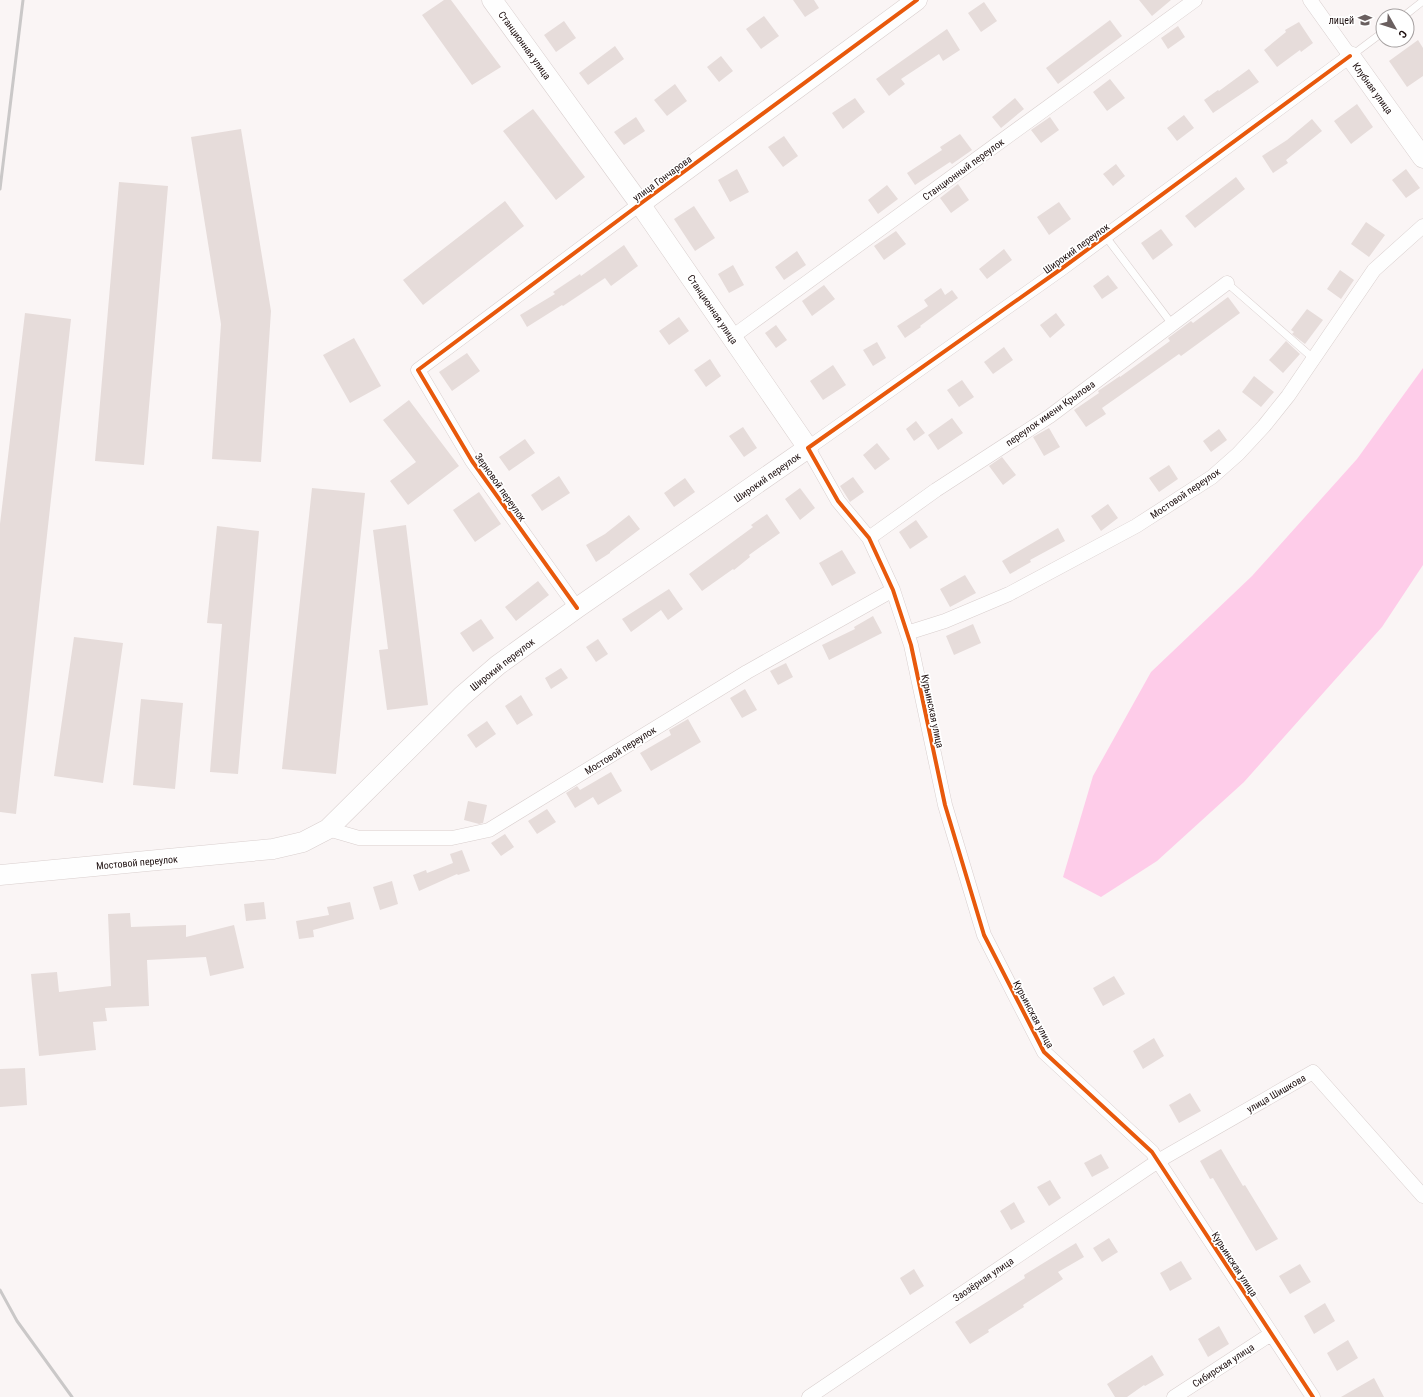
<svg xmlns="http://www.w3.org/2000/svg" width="1423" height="1397" viewBox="0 0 1423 1397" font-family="'Roboto Condensed',sans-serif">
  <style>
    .water { fill: #fecce9 }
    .building { fill: #e6dcda }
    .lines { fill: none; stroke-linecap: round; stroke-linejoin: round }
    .lane-casing { stroke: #d9cfce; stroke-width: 8 }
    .street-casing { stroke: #d9cfce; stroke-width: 15 }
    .secondary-casing { stroke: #d9cfce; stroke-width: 21 }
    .lane { stroke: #fefefe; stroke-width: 7 }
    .street { stroke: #fefefe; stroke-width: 14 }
    .secondary { stroke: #fefefe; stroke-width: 20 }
    .rail { stroke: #cac8c8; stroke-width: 3 }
    .cycleway-casing { stroke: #fff; stroke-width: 6 }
    .cycleway { stroke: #e8590c; stroke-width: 4 }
    .labels { text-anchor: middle; stroke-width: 3.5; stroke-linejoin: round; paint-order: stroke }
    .poi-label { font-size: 10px; fill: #1c0e0e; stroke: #fff; text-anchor: end }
    .street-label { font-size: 10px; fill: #1c0e0e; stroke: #fff }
  </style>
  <rect width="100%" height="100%" fill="#faf5f5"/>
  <path class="water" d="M1423,368V565L1382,627L1244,782L1157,861L1101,897L1063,877L1093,776L1151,672L1252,576L1357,459Z"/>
  <path class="building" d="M444,0H451L501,67L472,85L422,15Z
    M793,0H814L819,8L805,17Z
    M1139,0H1171L1152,16Z
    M984,2L997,21L981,32L968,13Z
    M764,16L779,36L761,49L746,29Z
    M1110,20L1122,36L1058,84L1046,68Z
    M564,21L576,38L556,52L544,35Z
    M1299,22L1313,43L1301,52L1300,50L1277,67L1264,50L1286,32L1285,30Z
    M1178,26L1185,37L1168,49L1161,38Z
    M947,29L960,50L943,61L939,54L901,79L905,84L889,96L876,79Z
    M1418,40L1423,48V76L1407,87L1389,61Z
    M615,46L624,59L588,85L579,73Z
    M721,56L733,71L719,82L707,67Z
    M1249,69L1259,82L1213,113L1204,100L1218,90L1219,91Z
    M1110,79L1125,98L1107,111L1093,92Z
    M675,84L687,101L667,116L654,100Z
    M855,98L865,112L843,129L832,113Z
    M1015,98L1024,109L1001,128L992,117Z
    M1357,104L1373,127L1351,144L1334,121Z
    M533,109L585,177L556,200L503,131Z
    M1184,115L1194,128L1177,141L1167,128Z
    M636,117L645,131L624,145L614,132Z
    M1050,117L1059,130L1041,143L1031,130Z
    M1312,119L1322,131L1286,160L1288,163L1273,173L1262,156L1287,140Z
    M241,129L271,311L261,462L212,459L221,324L191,137Z
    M960,134L972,150L952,164L950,162L915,185L907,173L942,150L940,147Z
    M784,136L798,156L783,167L768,147Z
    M1116,164L1125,176L1113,186L1103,174Z
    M737,169L749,192L730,202L718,180Z
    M1406,169L1420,188L1406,198L1392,180Z
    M1236,177L1245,189L1195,228L1185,216Z
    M119,182L168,186L144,465L95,461Z
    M958,184L969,200L951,213L940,198Z
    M887,185L898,199L878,214L868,200Z
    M505,201L524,226L423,305L403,280Z
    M1059,202L1071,219L1049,235L1037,217Z
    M694,206L715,238L695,251L674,219Z
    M1366,222L1385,235L1369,257L1351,244Z
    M1161,229L1173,245L1153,260L1141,243Z
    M896,231L906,244L884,260L874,246Z
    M624,245L638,266L611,286L605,278L563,306L562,305L527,327L520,315L555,294L553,292L580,274L581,276Z
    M1004,249L1012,260L987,279L979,269Z
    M797,251L806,265L784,280L775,267Z
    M733,265L744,285L729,293L718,274Z
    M1340,270L1354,280L1341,299L1327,289Z
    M1108,275L1118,288L1102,299L1093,286Z
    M824,285L835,299L812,316L802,301Z
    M941,288L945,295L952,290L958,298L920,326L921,327L905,338L897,326L928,306L924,300Z
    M1228,297L1240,313L1181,356L1179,354L1102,408L1106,414L1086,427L1074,410L1099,393L1098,391L1120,376V377L1170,341L1168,338L1183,327L1191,321L1193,323Z
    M1307,309L1323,320L1305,344L1292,334L1294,332L1291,330Z
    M25,313L71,319L16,814L0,812V524Z
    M1056,313L1065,325L1050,338L1040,325Z
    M679,317L689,331L669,345L659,331Z
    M776,325L787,340L776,348L765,333Z
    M354,338L381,386L350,403L323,355Z
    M1286,341L1300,354L1283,373L1269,360Z
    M877,342L886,358L873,366L863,350Z
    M1004,347L1013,360L993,374L984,362Z
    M467,353L480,371L452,391L439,372Z
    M710,359L721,376L706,387L694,370Z
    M833,365L846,385L823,400L810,381Z
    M1254,376L1274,392L1261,407L1242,392Z
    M962,380L974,397L959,407L947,390Z
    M409,400L459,466L408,505L390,481L416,462L383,420Z
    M952,418L963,433L938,450L928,435Z
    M916,421L925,433L914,441L906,429Z
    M743,427L757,448L744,457L729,436Z
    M1049,428L1060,447L1044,456L1033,437Z
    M1219,429L1227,440L1211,452L1203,441Z
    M525,439L535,453L509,471L499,457Z
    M877,443L890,459L875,470L863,455Z
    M1002,457L1016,475L1003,485L989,466Z
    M1169,465L1178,479L1159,492L1149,478Z
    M559,476L570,493L542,511L531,495Z
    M853,477L864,492L850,502L840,486Z
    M685,478L695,492L674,507L664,493Z
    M312,488L365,493L336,774L282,769Z
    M800,488L815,508L800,520L785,499Z
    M479,492L501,524L475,542L453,510Z
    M1108,504L1118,518L1101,531L1091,516Z
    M767,514L780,533L749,555L750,557L734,570L733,569L702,591L689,574L753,527L751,525Z
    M629,515L640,529L610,552V553L596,562L586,545L605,534Z
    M916,520L928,537L910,549L899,532Z
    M406,525L428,705L387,710L379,650L388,649L373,530Z
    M217,526L259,531L238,774L210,772L222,624L207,623Z
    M1058,528L1065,541L1030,560L1031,562L1010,574L1002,561Z
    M842,550L856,573L832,586L819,563Z
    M965,575L976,593L950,607L940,589Z
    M538,581L549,595L516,621L505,607Z
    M669,589L683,609L668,620L661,610L631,632L622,619Z
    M873,616L882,633L829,660L822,645L855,629L854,627Z
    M481,619L494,638L473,652L460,633Z
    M973,624L981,643L954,655L946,636Z
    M74,637L123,643L103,783L54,776Z
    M598,639L608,654L596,662L586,647Z
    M786,663L793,677L778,685L770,671Z
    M561,668L568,678L551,689L545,678Z
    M745,689L757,710L742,718L730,698Z
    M521,695L533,715L517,725L505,706Z
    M141,699L183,703L175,789L133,785Z
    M688,719L701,742L651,771L640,753L671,735L669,730Z
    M487,721L496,734L476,748L467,735Z
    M611,772L622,791L598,805L593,797L575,808L566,793L577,786L580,790Z
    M468,801L487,805L483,823L479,824L464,820Z
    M547,809L556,822L537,834L528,821Z
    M505,834L514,847L501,856L491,843Z
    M462,850L470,871L458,875L457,874L419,891L413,875L426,870L427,873L453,863L450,854Z
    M392,881L398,904L380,910L373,887Z
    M264,902L266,919L246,921L244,904Z
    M350,902L354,919L313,930L314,937L299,939L296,921L329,915L327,907Z
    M130,913L131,927L186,925V937L234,925L244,968L210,976L206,957L147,960L149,1006L105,1008L107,1021L93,1022L96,1050L39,1056L31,974L57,972L59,992L111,986L108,914Z
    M1114,976L1125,994L1103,1006L1093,988Z
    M1154,1038L1164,1056L1143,1069L1133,1051Z
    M25,1068L27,1105L0,1107V1069Z
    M1190,1093L1201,1111L1179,1123L1169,1105Z
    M1221,1149L1243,1186L1245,1185L1278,1239L1256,1251L1213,1178L1210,1179L1200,1161Z
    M1101,1154L1109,1168L1092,1177L1084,1163Z
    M1050,1180L1061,1198L1049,1206L1037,1187Z
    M1014,1202L1025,1222L1011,1230L1000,1211Z
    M1109,1238L1118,1252L1102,1262L1093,1248Z
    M1076,1243L1084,1257L1058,1272L1063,1279L1023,1305L1024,1307L988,1330L989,1332L970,1344L955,1322L1025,1278L1024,1275Z
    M1181,1261L1192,1279L1170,1291L1160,1273Z
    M1300,1264L1311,1282L1290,1294L1279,1276Z
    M914,1269L924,1286L910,1295L900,1278Z
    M1325,1303L1335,1321L1314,1334L1304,1316Z
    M1219,1326L1229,1344L1208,1357L1198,1339Z
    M1348,1340L1358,1358L1337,1371L1327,1353Z
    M1152,1355L1164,1375L1145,1386L1144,1385L1127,1397H1115L1107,1384Z
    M1374,1378L1384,1397H1341Z"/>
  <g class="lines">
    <defs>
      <path id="lane" d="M1404,16L1423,1
        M1351,56L1383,32
        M1106,237L1172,324
        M1227,283L1314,359"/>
      <path id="street" d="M1310,0L1350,56L1061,269L808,448L838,501L869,538L893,590L911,645L945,805L984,935L1044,1052L1152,1152L1313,1397
        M732,337L1195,0
        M869,538L936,490L1050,416L1227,283
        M577,608L472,461L418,370L640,204
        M907,633L945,621L1009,594L1136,526L1212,477L1238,454L1264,426L1288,396L1374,270L1423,226
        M328,829L359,838H452L489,830L747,672L893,590
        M809,1397L1158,1161L1313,1072L1423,1196
        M1174,1397L1271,1334"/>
      <path id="secondary" d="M1350,56L1423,158
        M640,204L917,0
        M0,875L273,849L303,842L328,829L462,696L498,665L577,608L808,448L640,204L492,0"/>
    </defs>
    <use href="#lane" class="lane-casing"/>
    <use href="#street" class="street-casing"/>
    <use href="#secondary" class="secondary-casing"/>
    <use href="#lane" class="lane"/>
    <use href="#street" class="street"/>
    <use href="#secondary" class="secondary"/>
    <path class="rail" d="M0,189L23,0
      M0,1290L17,1321L72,1397"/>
    <defs>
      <path id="cycleway" d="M577,608L472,461L418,370L640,204L917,0
        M1313,1397L1152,1152L1044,1052L984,935L945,805L911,645L893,590L869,538L838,501L808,448L1061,269L1350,56"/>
    </defs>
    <use href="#cycleway" class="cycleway-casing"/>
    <use href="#cycleway" class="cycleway"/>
  </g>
  <defs>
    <symbol id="school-bare" viewBox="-9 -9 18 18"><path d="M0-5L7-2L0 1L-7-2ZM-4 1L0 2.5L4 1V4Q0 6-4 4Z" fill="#6a5f5f" stroke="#fff" stroke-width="2.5" paint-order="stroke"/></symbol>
  </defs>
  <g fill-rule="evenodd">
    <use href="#school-bare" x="1355" y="10" width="20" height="20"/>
  </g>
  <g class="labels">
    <g class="poi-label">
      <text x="1354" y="24">лицей</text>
    </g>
    <g class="street-label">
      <text transform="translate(525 45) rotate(54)" y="4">Станционная улица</text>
      <text transform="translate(1373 88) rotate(54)" y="4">Клубная улица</text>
      <text transform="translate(963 169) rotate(-36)" y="4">Станционный переулок</text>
      <text transform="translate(662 178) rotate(-36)" y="4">улица Гончарова</text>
      <text transform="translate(1076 248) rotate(-36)" y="4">Широкий переулок</text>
      <text transform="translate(713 309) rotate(56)" y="4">Станционная улица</text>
      <text transform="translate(1050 413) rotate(-35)" y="4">переулок имени Крылова</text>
      <text transform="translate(767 477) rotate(-35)" y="4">Широкий переулок</text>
      <text transform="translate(501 487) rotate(55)" y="4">Зерновой переулок</text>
      <text transform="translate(1185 493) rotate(-34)" y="4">Мостовой переулок</text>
      <text transform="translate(502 664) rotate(-38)" y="4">Широкий переулок</text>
      <text transform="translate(933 711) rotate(78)" y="4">Курьинская улица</text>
      <text transform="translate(620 750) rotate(-32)" y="4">Мостовой переулок</text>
      <text transform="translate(137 862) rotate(-5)" y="4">Мостовой переулок</text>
      <text transform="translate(1034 1014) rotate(62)" y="4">Курьинская улица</text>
      <text transform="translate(1276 1093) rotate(-30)" y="4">улица Шишкова</text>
      <text transform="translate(1235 1264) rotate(57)" y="4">Курьинская улица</text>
      <text transform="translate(983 1279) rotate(-34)" y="4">Заозёрная улица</text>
      <text transform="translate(1223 1365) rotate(-33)" y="4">Сибирская улица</text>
    </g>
  </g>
  <g transform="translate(1395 28) rotate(129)"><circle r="19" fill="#ffffff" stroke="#a49f9f"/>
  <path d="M0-3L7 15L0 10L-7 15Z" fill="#6a5f5f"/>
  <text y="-6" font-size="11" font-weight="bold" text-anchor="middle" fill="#1c0e0e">С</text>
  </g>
</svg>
